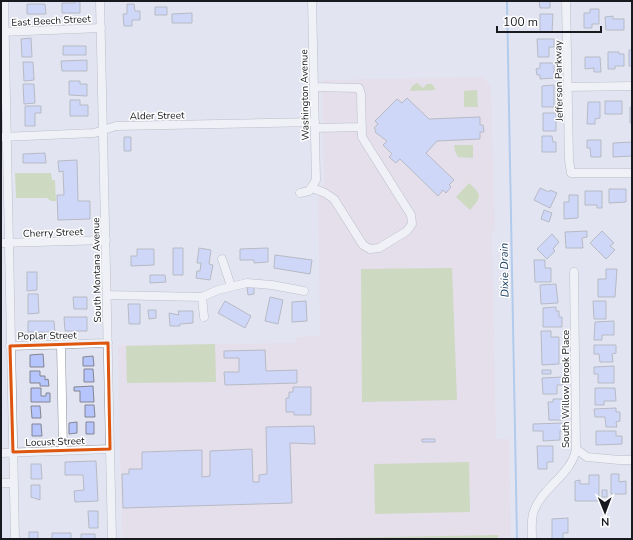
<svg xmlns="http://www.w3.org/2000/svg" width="633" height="540" viewBox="0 0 633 540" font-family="'Nunito Sans',sans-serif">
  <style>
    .education { fill: #e8d5e5 }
    .green { fill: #b4cb88 }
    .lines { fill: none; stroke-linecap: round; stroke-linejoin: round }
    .stream { stroke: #77abe6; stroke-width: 2 }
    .building { fill: #b6c5fe; stroke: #828590 }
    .minor-casing { stroke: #8d909b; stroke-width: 9 }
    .minor { stroke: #fff; stroke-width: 8 }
    .marked { fill: none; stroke: #de560d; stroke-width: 3; stroke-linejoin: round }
    .labels { text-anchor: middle; stroke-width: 3; stroke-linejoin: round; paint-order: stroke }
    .street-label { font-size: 10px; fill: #191a1f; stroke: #fff }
    .water-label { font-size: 11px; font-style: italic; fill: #082e54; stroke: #fff }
  </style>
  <rect width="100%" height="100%" fill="#e2e5f1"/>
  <path class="education" d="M483,77L491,87L495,230L492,231L496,439H509L511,539H122L118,345L295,343L296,337L320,336L318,200L324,182L322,80Z"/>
  <path class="green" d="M417,83L423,88L427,84H432L436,90L410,91L412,86Z
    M477,90L478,107H464V91Z
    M454,145H473V158L458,157L455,151Z
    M15,173H51L52,180H55L56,201H51L47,198H16Z
    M469,183C482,195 482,197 470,210L456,197Z
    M452,268L457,400L362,402L361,269Z
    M215,344L216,382L127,383L126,346Z
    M469,462L470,512L375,514L374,464Z
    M498,535V539L336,538Z"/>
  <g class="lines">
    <path class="stream" d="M507,1L517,539"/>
  </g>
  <path class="building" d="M75,1H80V13H62V3H75Z
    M539,1H550V8H540Z
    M27,4H45L46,14H27Z
    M127,4H134L135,11H140V20H132V26H124L123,14H127Z
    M155,7H167V15H155Z
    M590,9H599V24H592V28H584V13H590Z
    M192,13V23H172V14Z
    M540,14H553L552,32H540Z
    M613,16V19H624V30H606L605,17Z
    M31,38L32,57H22L21,39Z
    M537,39H554V47H549V57H538Z
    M63,46H86V55H63Z
    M632,46V66H629V50H632Z
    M608,52H619V54H624V66H615V69H608Z
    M585,57H600L601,72H594V68L585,69Z
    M87,60V71H62L61,61Z
    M23,62H33L34,80L24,81Z
    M540,63H554V78L540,79V75H537L536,69L540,68Z
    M69,81H80V84H87V96L69,95Z
    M23,84H34L35,103L24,104Z
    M554,85V107H542V86Z
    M407,98L429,119L480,117V125H483L484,132H480V139L437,141L426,153L454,180L449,185L451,187L446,193L443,190L438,196L400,159L396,163L389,157L392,154L383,145L387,141L375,132L376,130L374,128L378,124L375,121L397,99L402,103Z
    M70,100H80V105H88V116H70Z
    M605,101H622V114H605Z
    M588,102H600V118L595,119V124H587Z
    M25,106H41V113H35V126H25Z
    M630,107H632V123H630Z
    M543,113H556V131H543Z
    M542,136H552L553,142H556V152H542Z
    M124,137H131V151H124Z
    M587,140H601V157H591L590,148H587Z
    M632,142V156L613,157V143Z
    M45,153L46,163H23V154Z
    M77,160L78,201H90V219L58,220L57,195H64L63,171L59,172L58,161Z
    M540,188L549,192L550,190L557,193L550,208L534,200Z
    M609,189H626V202L609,203Z
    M585,191H602V208H597V205H585Z
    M569,195H578V218L564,219V202H569Z
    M544,210L552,213L549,222L541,219Z
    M587,231V237L582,238L583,248H566L565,232Z
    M602,231L614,243L610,246L615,250L606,259L590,243Z
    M552,234L559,242L553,249L555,251L547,259L537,249Z
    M173,248H183V275H173Z
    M199,248L211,250L209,264L213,265L210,280L196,278L197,271H200L201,263H197Z
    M268,248V262L254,263V260H240V249Z
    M137,249H154V265L131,266V256H137Z
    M275,255L312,260L310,274L274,268Z
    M534,260H545V268H551V282H535Z
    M606,269H617L615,297H598V279H606Z
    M27,272H37V290L27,291Z
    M150,275H165L166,282L150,283Z
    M556,284L558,303L541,304L540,285Z
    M254,286V294L248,295L247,287Z
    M28,294H38L39,313L28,314Z
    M73,297H87V309H74Z
    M270,297L283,300L278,324L265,321Z
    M225,301L251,316L245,328L218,313Z
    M306,301L307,321L292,322V302Z
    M593,301H606V319H594Z
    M128,304H140V324H129Z
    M556,307V311H559V317H562V327H543V308Z
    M148,310H156V318L149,319Z
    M178,311H193V323L180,324V326H170L169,313L179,315Z
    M64,317H87V331H65Z
    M28,321H54L55,332H28Z
    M614,321V335H602V340H594L595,322Z
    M541,331H551V337H559V364L542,365Z
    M594,345H616V353L612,354L613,362H600L599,354H594Z
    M265,350L266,371L297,370V383L225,385L224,372H239V358H224V351Z
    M43,354L44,367H30V355Z
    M93,356L94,366H83V357Z
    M614,366V383H598V374H594V367Z
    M84,369H93L94,382H84Z
    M542,370H551V374H542Z
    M30,371H40V376H45V380L48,379L49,386H40V383H30Z
    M562,377L563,385H557V394H543L542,378Z
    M93,386L94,402H80V391H74V387Z
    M293,387H311V415H294V412H286V398H289V392H293Z
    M31,388H41V396H46V393H50V402H31Z
    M595,388H615L616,401H604V405H595Z
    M553,399H562L563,420H549L548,402H553Z
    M85,405H94L95,417H85Z
    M31,406H40L41,418H32Z
    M616,408V412H620V421L616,422L617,427H606L605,417H595L594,409Z
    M77,422V433L69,434V423Z
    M86,422H94V434H86Z
    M564,423V431H560V440L543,441V431H533V424Z
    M32,424H41L42,436H32Z
    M314,426L315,444L290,443L292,503L123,508L122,474H129V469H142V452L202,450V477L210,476V451L252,449L253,482H259V475L267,474L266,427Z
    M596,431H616V436H622V444L596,445Z
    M422,439H435V442H422Z
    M537,446H553V462H547V469H538Z
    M96,461L98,501L75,502L74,491L84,490L83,475H65V462Z
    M31,464H41L42,479H31Z
    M611,474H619V482L626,481V494H611Z
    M589,475H599V501H575V481L580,480V484H589Z
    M31,485H40V500L31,497Z
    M602,490H607V497H602Z
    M88,511H98V528H89Z
    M568,518V533H563V539H552V519Z
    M29,532H38V539H29Z
    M52,533H71V539H52Z
    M81,534H95V539H81Z"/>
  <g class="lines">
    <defs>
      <path id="minor" d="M4,1L15,539
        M100,1L112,539
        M566,1L569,160L571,173H632
        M1,32L101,28
        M568,87L632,86
        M315,128L362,127
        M2,137L94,133L116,126L315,122
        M312,188L325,193L334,199L363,245L370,249L379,248L407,231L412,224L411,215L362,137L361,94L359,88L314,87
        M300,193L309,191L316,180L312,1
        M1,243L106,240
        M222,259L231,286
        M107,295L202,297L218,290L247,283L272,285L304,291
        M202,297L204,317
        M61,344L63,451
        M10,346L108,343
        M576,449L587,457L619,460H632
        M1,453L110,449
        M1,483H13
        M532,539C532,531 531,521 533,514C540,488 572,475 576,449L574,272"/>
    </defs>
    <use href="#minor" class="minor-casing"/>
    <use href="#minor" class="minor"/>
  </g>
  <path d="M0 0H633V540H0ZM108,343L110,449L13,452L10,346Z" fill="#e2e5f1" fill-opacity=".55" fill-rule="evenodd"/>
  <path class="marked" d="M108,343L110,449L13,452L10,346Z"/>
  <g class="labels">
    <g class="street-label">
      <text transform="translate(51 20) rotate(-3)" y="4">East Beech Street</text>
      <text transform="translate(558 81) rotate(-91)" y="4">Jefferson Parkway</text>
      <text transform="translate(304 95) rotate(-91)" y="4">Washington Avenue</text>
      <text transform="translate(157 115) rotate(-1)" y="4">Alder Street</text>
      <text transform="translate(53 232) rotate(-2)" y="4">Cherry Street</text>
      <text transform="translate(96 270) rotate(-91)" y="4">South Montana Avenue</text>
      <text transform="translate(47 335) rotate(-1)" y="4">Poplar Street</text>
      <text transform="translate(565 389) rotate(-90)" y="4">South Willow Brook Place</text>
      <text transform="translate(55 441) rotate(-2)" y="4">Locust Street</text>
    </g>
    <g class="water-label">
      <text transform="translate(504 270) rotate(-91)" y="4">Dixie Drain</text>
    </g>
  </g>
  <rect width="633" height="540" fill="none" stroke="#191a1f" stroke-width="4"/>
  <g transform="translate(605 512) rotate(179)" stroke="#ffffff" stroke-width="3" paint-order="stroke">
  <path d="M0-3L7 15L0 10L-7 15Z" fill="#191a1f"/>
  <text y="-6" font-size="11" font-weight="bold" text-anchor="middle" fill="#191a1f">N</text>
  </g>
  <path d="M497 26v6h104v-6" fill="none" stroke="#191a1f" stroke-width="2"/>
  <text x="503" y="26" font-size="12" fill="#191a1f" stroke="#ffffff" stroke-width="3" paint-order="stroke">100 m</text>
</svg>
